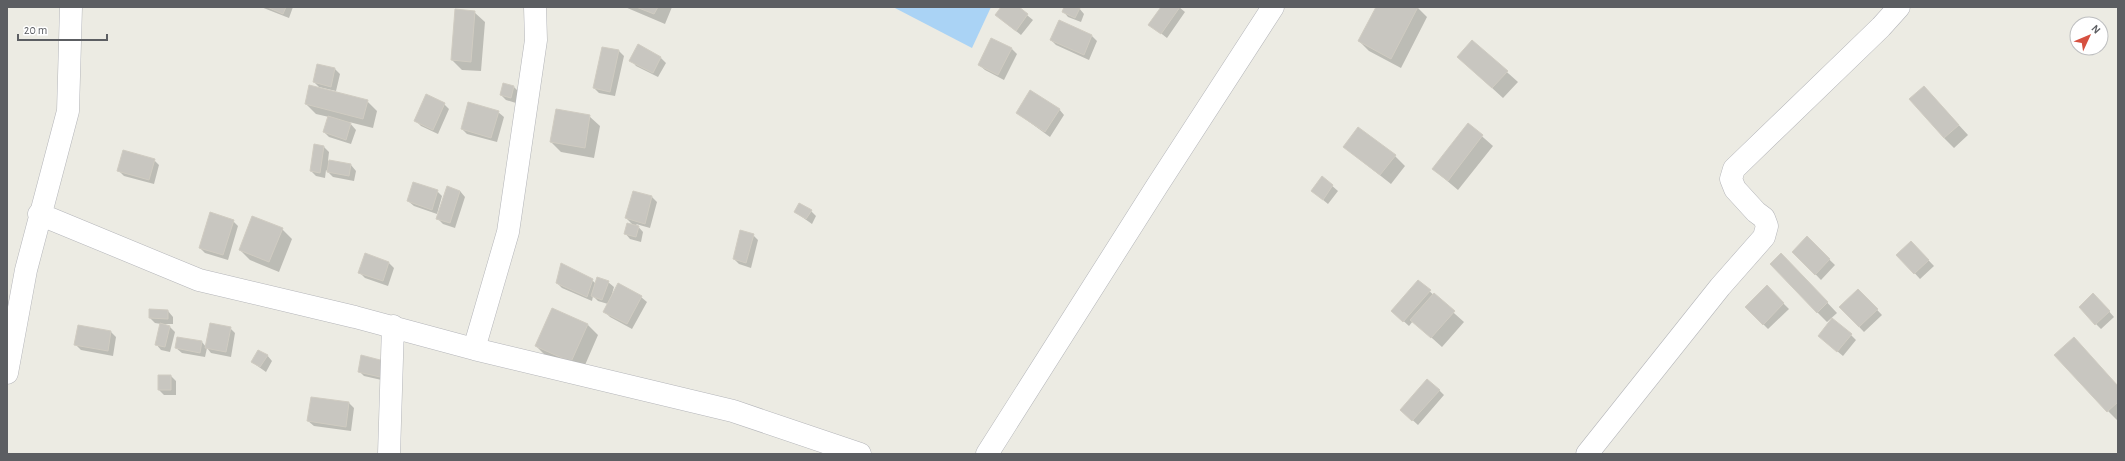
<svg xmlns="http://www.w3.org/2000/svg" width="2125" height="461" viewBox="0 0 2125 461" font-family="'Alegreya Sans',sans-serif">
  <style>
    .water { fill: #aad3f5 }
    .shadow { fill: #0003 }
    .building { fill: #c8c6c0; stroke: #d0ccc2 }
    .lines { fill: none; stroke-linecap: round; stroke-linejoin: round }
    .street-casing { stroke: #b4b5b9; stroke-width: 23 }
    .street { stroke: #fff; stroke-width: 22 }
  </style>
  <rect width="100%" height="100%" fill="#ecebe3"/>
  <path class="water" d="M893,7H991L972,48Z"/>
  <path class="shadow" d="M261,7H293L289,18Z
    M625,7H672L665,24Z
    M1002,7H1017L1033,20L1021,35L1002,20Z
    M1065,7L1079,8L1084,14L1081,22L1068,17L1063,11Z
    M1162,7H1179L1185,12L1167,38L1149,24Z
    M1377,7H1417L1427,17L1401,68L1369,51L1359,41Z
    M474,12L485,22L481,71L462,70L452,60Z
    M1092,36L1097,41L1089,60L1056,45L1051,40Z
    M1472,41L1518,82L1503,98L1458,57Z
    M603,48L619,51L624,56L615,96L599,93L594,88Z
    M1012,49L1017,54L1004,80L985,70L979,65Z
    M660,57L666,63L658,77L636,66L631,60Z
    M318,65L335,69L340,74L336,91L319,87L314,82Z
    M504,84L514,87L519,92L516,103L506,100L501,95Z
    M1924,87L1968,135L1954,148L1944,138Z
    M367,101L377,111L373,128L349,122L356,130L351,144L329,137L324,132L329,117L316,114L306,104Z
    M444,104L449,109L438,134L421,126L416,121Z
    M1059,109L1064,115L1050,137L1017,113Z
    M498,112L504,117L497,142L467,134L462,129Z
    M589,116L600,126L594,158L561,152L551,142Z
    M1468,124L1493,146L1458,190L1433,169Z
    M324,147L329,152L328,161L351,165L356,171L354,181L333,177L326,170L325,178L316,176L311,171Z
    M1344,147L1395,156L1405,166L1391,184Z
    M154,160L159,165L154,184L124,176L118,170Z
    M1322,177L1338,191L1328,204L1312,191Z
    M437,191L442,196L437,214L414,206L408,201Z
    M460,191L465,197L455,228L443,224L437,218Z
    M652,197L657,202L650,228L636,224L643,232L641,242L630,239L625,233L634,226L626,218Z
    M811,211L816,216L812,224L795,212Z
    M233,221L238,226L228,260L205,253L200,248Z
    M282,229L292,239L279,272L250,260L240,250Z
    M753,235L758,240L751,268L739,264L734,259Z
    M1807,238L1835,265L1821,280L1794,252Z
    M1911,242L1934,266L1920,279L1898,255Z
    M388,262L394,268L388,286L365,278L360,273Z
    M1791,264L1837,313L1827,322L1817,312Z
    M592,280L596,284L608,282L614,287L610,301L641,297L647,302L632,329L610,317L605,312L608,304L598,301L593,296L592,301L562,288L557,283Z
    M1418,281L1464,322L1442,347L1413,321L1409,326L1398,316Z
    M1767,287L1789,309L1768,329L1746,307Z
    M1858,290L1882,315L1864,332L1840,307Z
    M2099,300L2114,317L2101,329L2096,324Z
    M552,310L588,325L598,335L582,372L546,356L536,346Z
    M168,311L173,317V324H161L170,327L175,332L170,352L161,350L156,344L161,324L155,323L150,318Z
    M230,328L235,333L231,357L211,353L207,348L205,357L182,353L176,348L202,342L206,347Z
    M111,332L116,337L113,356L81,350L75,344Z
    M1851,335L1856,340L1843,356L1825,341Z
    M267,355L272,361L266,372L252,362Z
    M384,362L386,381L364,376L359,371Z
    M171,376L176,381V395H164L159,390Z
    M2118,387V421L2108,411Z
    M1439,390L1444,395L1418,425L1407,415Z
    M349,403L354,408L351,431L314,426L308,421Z"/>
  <path class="building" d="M267,7H286L283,14Z
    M636,7H658L654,14Z
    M1001,7H1019L1028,14L1016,31L995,15Z
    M1064,7L1080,8L1075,18L1062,12Z
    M1161,7H1180L1161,34L1148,25Z
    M1376,7H1418L1391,59L1358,41Z
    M455,9L475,11L471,62L451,60Z
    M1059,20L1092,35L1084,55L1050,40Z
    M991,38L1012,48L998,75L978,65Z
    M1472,40L1508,71L1492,88L1457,57Z
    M638,44L661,57L653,73L629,61Z
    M602,47L619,50L610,92L593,88Z
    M317,64L335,68L331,87L313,82Z
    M503,83L514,86L511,98L500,95Z
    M309,85L368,100L363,119L305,104Z
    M1924,86L1959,125L1944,138L1909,99Z
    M1030,90L1060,109L1045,132L1016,113Z
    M426,94L445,103L433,130L414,121Z
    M468,102L499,111L491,138L461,129Z
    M556,109L590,115L585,148L550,142Z
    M328,116L351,123L346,140L323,132Z
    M1468,123L1483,135L1448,181L1432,169Z
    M1358,127L1396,155L1380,175L1343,147Z
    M314,144L324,146L320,173L310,171Z
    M123,150L155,159L149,180L117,171Z
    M329,160L351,164L349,176L327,172Z
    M1322,176L1333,185L1323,200L1311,191Z
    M413,182L438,190L432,210L407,201Z
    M447,186L460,191L450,223L436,219Z
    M633,191L652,196L645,224L625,218Z
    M799,203L812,210L806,219L794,212Z
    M210,212L234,220L223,255L199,248Z
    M252,216L283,228L269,262L239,250Z
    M627,223L639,226L636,237L624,234Z
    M740,230L754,234L746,263L733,259Z
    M1807,236L1830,259L1815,275L1792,252Z
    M1911,241L1929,260L1914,274L1896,255Z
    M365,253L389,262L383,281L358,273Z
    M1781,253L1828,302L1817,313L1770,264Z
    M561,263L593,279L587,297L556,283Z
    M597,277L609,281L602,300L591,296Z
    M1418,280L1431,290L1403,322L1391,311Z
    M618,283L642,296L627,324L603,312Z
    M1767,285L1784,303L1763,325L1745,307Z
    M1858,289L1878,309L1859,327L1839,307Z
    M1434,293L1455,311L1431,338L1410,320Z
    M2093,293L2110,311L2095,325L2079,307Z
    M552,308L588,324L571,362L535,346Z
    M149,309L168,310V319L149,318Z
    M1832,318L1852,334L1837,352L1818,336Z
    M160,323L170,326L165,347L155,345Z
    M210,323L231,327L226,352L205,348Z
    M78,325L111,331L108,351L74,345Z
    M177,337L202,341L200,353L175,348Z
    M2074,337L2118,386V402L2107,412L2054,355Z
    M258,350L268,355L260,367L251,362Z
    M361,355L384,361L380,377L358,372Z
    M158,375H171V390H158Z
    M1427,379L1440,390L1412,421L1400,410Z
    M311,397L349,402L346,427L307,421Z"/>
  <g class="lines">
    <defs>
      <path id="street" d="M39,214L199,280L355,317L474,349L733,411L860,454
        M474,349L508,232L536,40L535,7
        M7,373L26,270L68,111L71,7
        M389,454L393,326
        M987,454L1157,186L1273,7
        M1587,454L1720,287L1764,237L1767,226L1764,218L1756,212L1735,189L1731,179L1734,169L1881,27L1899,7"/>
    </defs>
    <use href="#street" class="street-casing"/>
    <use href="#street" class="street"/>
  </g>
  <rect width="2125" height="461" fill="none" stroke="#5c5e62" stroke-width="16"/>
  <g transform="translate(2089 36) rotate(46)"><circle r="19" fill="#ffffff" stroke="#bebfc0"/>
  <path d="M0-3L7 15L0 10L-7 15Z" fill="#d65040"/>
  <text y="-6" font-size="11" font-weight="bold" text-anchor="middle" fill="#5c5e62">N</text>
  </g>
  <path d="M18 34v6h89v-6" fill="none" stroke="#5c5e62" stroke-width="2"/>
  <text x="24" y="34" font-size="12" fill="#5c5e62" stroke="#ffffff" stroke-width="3" paint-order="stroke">20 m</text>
</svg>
